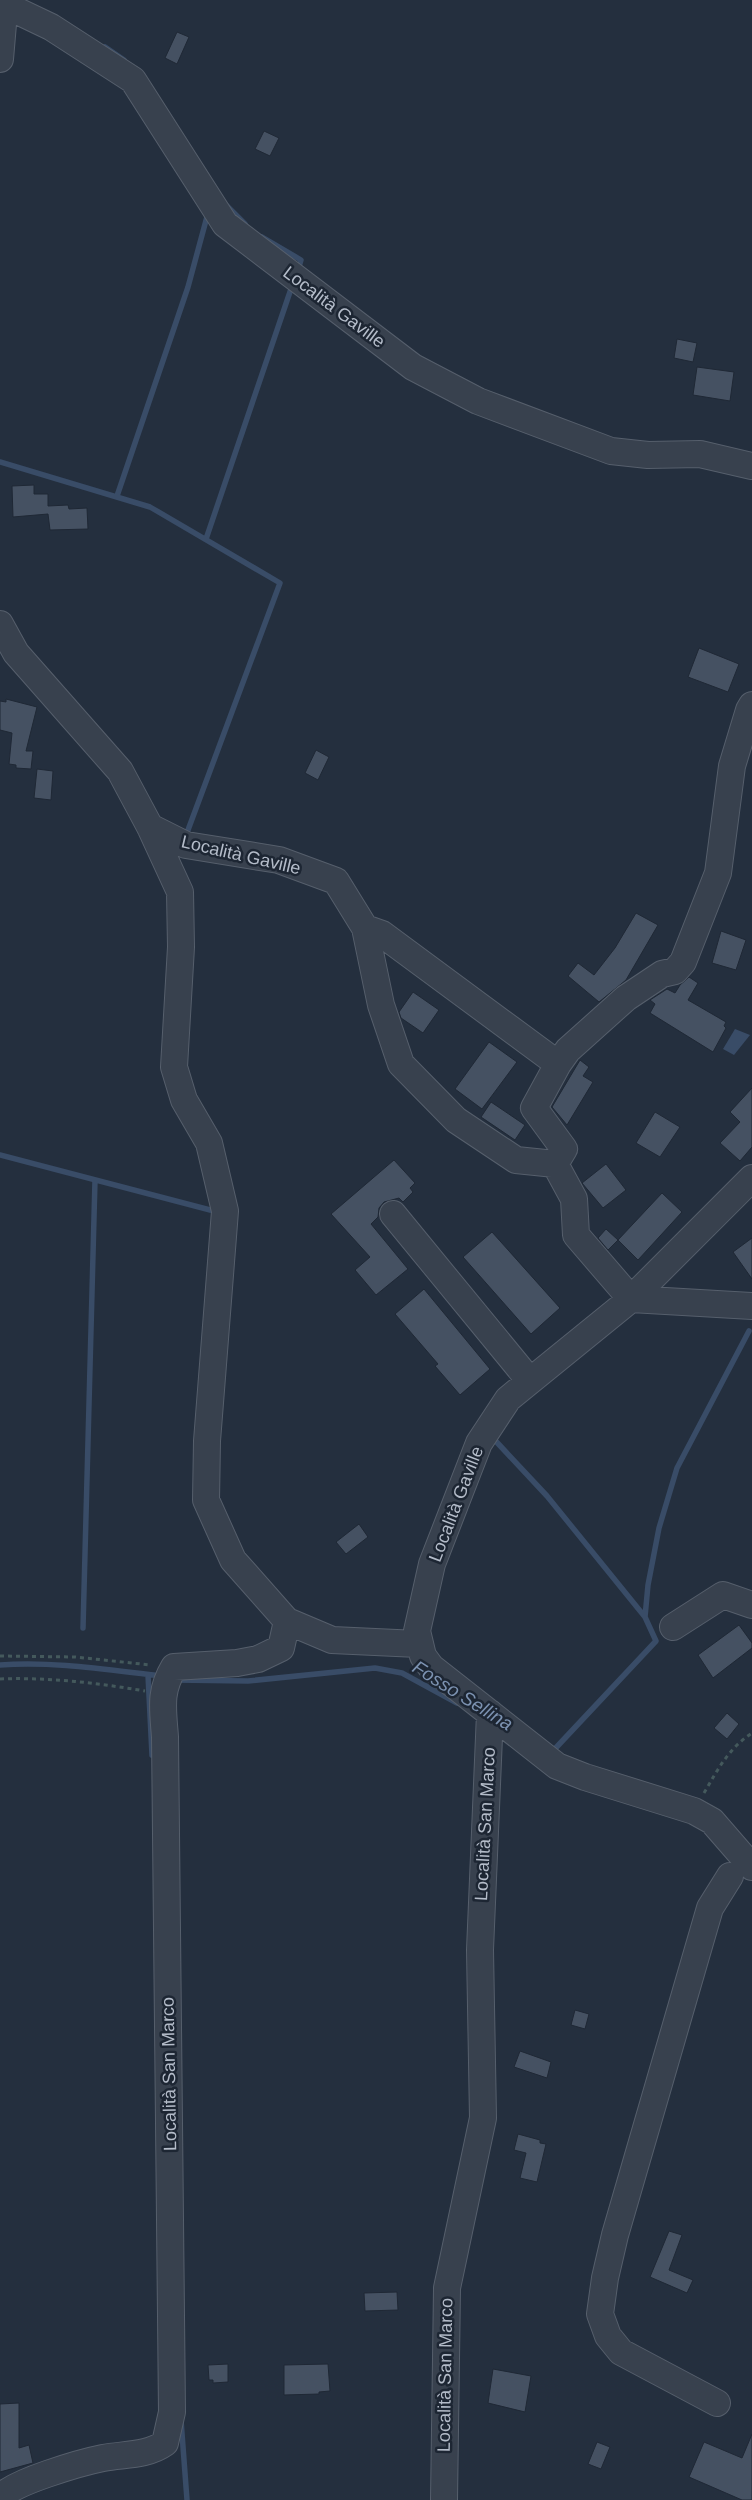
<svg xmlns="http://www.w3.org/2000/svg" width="752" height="2500" viewBox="0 0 752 2500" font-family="Helvetica,sans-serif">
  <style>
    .water { fill: #394c67 }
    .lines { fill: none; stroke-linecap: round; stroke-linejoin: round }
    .stream { stroke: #394c67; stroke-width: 5.5 }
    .building { fill: #455162; stroke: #1f2835 }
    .minor-casing { stroke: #565f6c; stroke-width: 28 }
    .path { stroke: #44595c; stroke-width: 3; stroke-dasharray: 4 4; stroke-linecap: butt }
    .minor { stroke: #38414e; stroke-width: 26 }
    .labels { text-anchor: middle; stroke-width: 5; stroke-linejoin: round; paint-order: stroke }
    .street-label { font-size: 18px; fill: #b4bcc9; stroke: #1d2633 }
    .water-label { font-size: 19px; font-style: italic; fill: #7c92b1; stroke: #1d2633 }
  </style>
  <rect width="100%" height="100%" fill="#242f3e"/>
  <path class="water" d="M735,1029L750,1035L734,1055L723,1049Z"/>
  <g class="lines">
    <path class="stream" d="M105,47L124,60
      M227,206L245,224
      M262,237L301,260L298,270
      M0,462L150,507L280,583L188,830
      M117,496L188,287L208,213
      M206,539L293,283
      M0,1155L214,1211
      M491,1436L547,1496L645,1617L656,1641L551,1753
      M645,1617L648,1585L659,1528L677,1468L749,1331
      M83,1628L95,1180
      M0,1665C54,1661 108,1670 161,1676
      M148,1675L152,1755
      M175,1680L248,1681L375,1668L402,1673L457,1703
      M181,2420L187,2500"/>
  </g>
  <path class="building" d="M177,32L189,37L177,64L165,58Z
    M264,131L279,138L270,156L255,149Z
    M677,339L697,343L693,362L674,358Z
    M697,367L734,372L730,401L693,395Z
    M34,485V494H48V506L68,505L69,509L87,508L88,529L50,530L48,514L13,517L12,486Z
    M699,648L739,664L728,692L688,677Z
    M6,699L37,707L26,751H33L31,769L16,768V765L9,764L12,733L0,730V701L6,702Z
    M316,750L329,757L318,780L305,773Z
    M37,769L53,771L51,800L34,798Z
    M636,913L658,925L626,980L599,1002L568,976L578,963L594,975L615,948Z
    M721,931L746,940L736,970L712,963Z
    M689,977L698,983L688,1000L726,1022L724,1026L726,1028L713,1052L650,1013L655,1004L650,1000L667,989L675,993L680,985Z
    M413,992L439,1010L423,1033L401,1018L399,1012Z
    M489,1042L517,1062L482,1109L455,1089Z
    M580,1060L589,1067L583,1076L593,1082L567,1125L552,1107Z
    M752,1088V1147L740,1161L720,1143L740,1122L730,1112Z
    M491,1102L525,1125L515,1140L481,1117Z
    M655,1112L680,1127L660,1157L636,1143Z
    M394,1160L415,1183L410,1188L413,1192L403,1202L399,1198L384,1202L379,1208L378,1217L371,1224L408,1269L376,1295L355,1270L370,1257L331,1214Z
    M606,1164L626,1190L603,1208L582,1183Z
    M662,1193L682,1212L638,1260L618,1240Z
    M606,1229L618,1240L608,1250L598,1238Z
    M492,1232L560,1308L531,1334L463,1257Z
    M752,1238V1279L733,1252Z
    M424,1289L490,1369L460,1395L435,1366L438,1364L395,1314Z
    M359,1524L368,1537L346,1554L336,1542Z
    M739,1625L752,1643V1648L713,1678L698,1655Z
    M727,1713L739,1724L727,1739L714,1728Z
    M575,2010L589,2014L585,2029L571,2025Z
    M520,2051L551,2062L547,2078L514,2067Z
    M518,2134L540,2140V2143L546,2144L537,2182L520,2178L526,2153L514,2150Z
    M669,2231L682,2235L669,2270L693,2280L687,2293L650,2277Z
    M397,2292L398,2310L365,2311L364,2293Z
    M228,2364V2382L213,2383V2380H209L208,2365Z
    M328,2364L330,2391L319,2392V2394L284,2395V2365Z
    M493,2369L531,2376L525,2412L488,2403Z
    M19,2403V2448L29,2445L33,2463L0,2472V2404Z
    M752,2434V2500H742L689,2477L704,2442L742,2458Z
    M597,2442L610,2447L601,2469L588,2464Z"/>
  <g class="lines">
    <defs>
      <path id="minor" d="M5,5L51,27L133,80L225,224L413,367L478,401L611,451L648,455L700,454L752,466
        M0,59L5,0
        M0,624L16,653L120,771L150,827L180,892L181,947L174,1067L184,1100L209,1143L225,1211L207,1441L206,1500L233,1560L287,1621L332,1640L418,1644
        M150,827L186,845L279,860L336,881L365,928L381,1005L401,1064L456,1120L516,1160L555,1164L564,1149L534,1108L558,1064L568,1050L626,998L662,974L675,971L683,962L718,873L732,766L749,710L752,705
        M365,928L382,934L558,1064
        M555,1164L574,1199L576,1235L631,1299L752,1306
        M752,1178L631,1299L508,1399L479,1443L432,1564L417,1631L423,1656L431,1667L557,1766L585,1777L694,1811L712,1821L752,1867
        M393,1214L530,1381
        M673,1627L723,1595L752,1605
        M717,2403L621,2352L608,2336L600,2314L605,2278L615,2235L710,1908L730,1876
        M0,2498C9,2483 83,2462 103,2458C124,2454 147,2456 165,2443L172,2412L165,1737C163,1709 159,1692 174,1667L237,1663L258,1659L281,1648L287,1621
        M444,2500L447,2288L483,2118L480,1950L490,1713"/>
    </defs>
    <use href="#minor" class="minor-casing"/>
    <path class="path" d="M0,1656L75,1657L151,1665
      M0,1679C49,1677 97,1683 145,1691
      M704,1793C718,1769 729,1748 752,1733"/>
    <use href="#minor" class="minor"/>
  </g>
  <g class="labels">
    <g class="street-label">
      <text transform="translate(334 307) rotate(37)" y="6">Località Gaville</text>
      <text transform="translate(241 855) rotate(13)" y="6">Località Gaville</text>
      <text transform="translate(456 1504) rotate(-69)" y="6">Località Gaville</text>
      <text transform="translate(485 1824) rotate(-87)" y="6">Località San Marco</text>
      <text transform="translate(169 2074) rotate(-91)" y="6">Località San Marco</text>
      <text transform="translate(445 2375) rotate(-89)" y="6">Località San Marco</text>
    </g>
    <g class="water-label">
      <text transform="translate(463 1695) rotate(32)" y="7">Fosso Sellina</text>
    </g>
  </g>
</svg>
